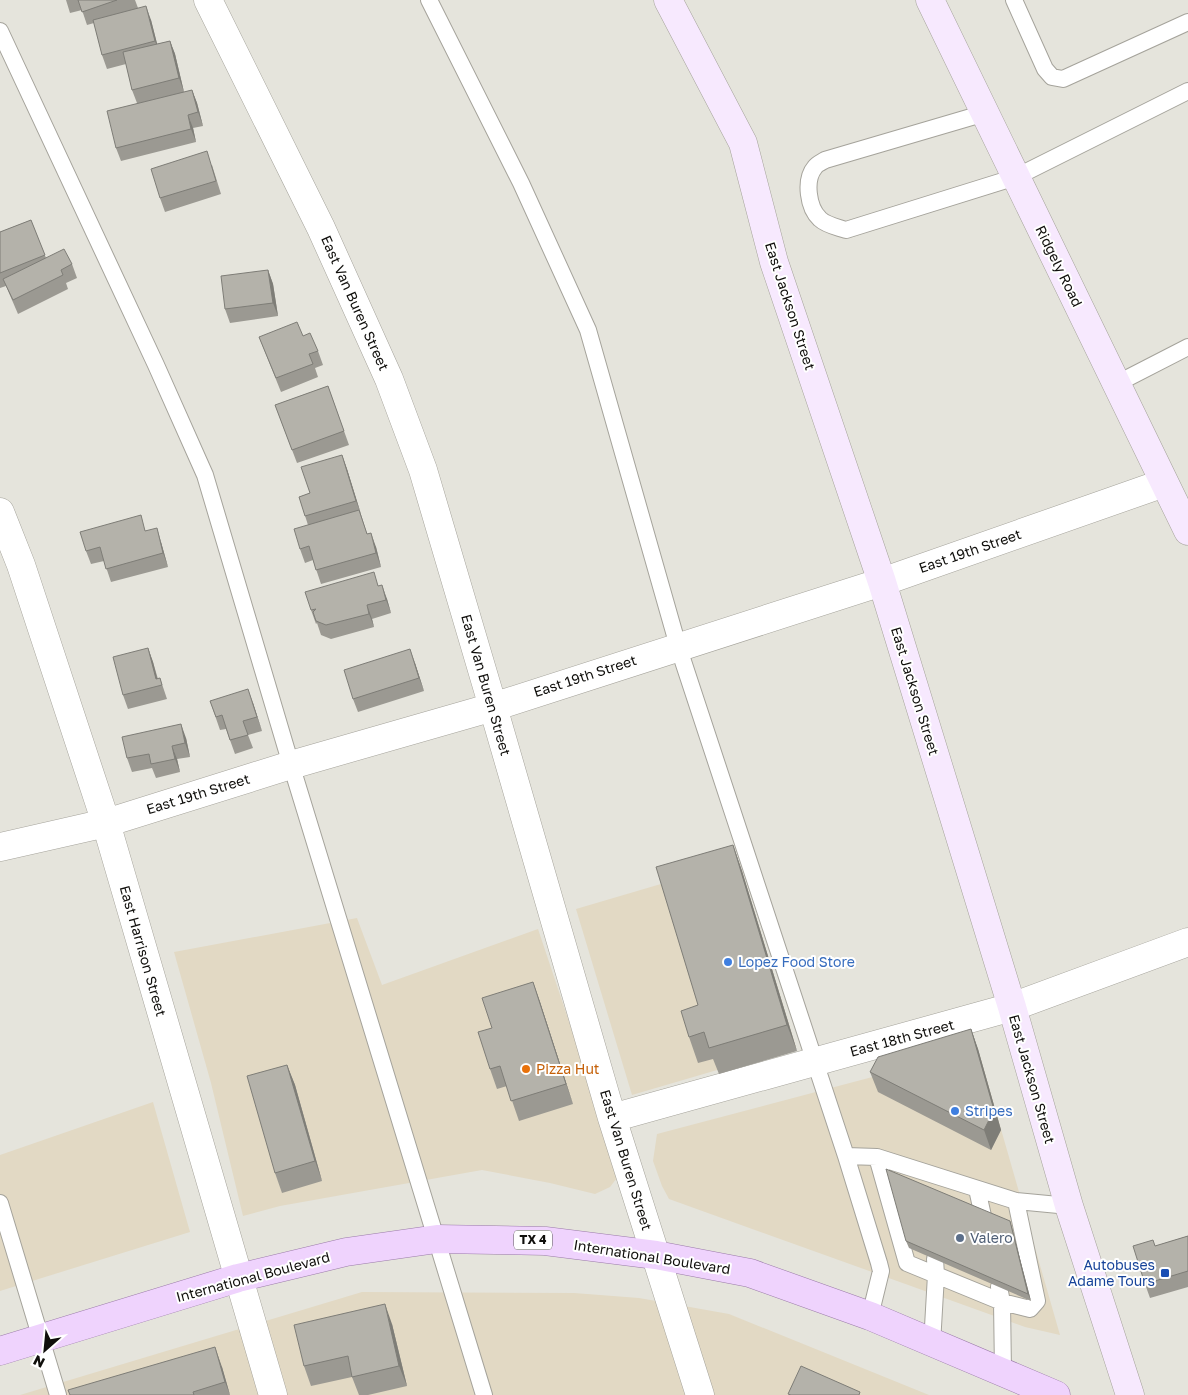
<svg xmlns="http://www.w3.org/2000/svg" width="1188" height="1395" viewBox="0 0 1188 1395" font-family="'Golos Text',sans-serif">
  <style>
    .commercial { fill: #e2d9c4 }
    .lines { fill: none; stroke-linecap: round; stroke-linejoin: round }
    .lane-casing { stroke: #a5a39b; stroke-width: 18 }
    .street-casing { stroke: #a5a39b; stroke-width: 29 }
    .secondary-casing { stroke: #a5a39b; stroke-width: 29 }
    .primary-casing { stroke: #9a7ba8; stroke-width: 29 }
    .lane { stroke: #fff; stroke-width: 16 }
    .street { stroke: #fff; stroke-width: 28 }
    .secondary { stroke: #f7e9fe; stroke-width: 28 }
    .primary { stroke: #efd3fd; stroke-width: 28 }
    .wall { fill: #9b9992 }
    .shaded-wall { fill: #7e7d77 }
    .building { fill: #b4b2aa; stroke: #7e7d77 }
    .shop-dot { fill: #3f7fe0; stroke: #fff; stroke-width: 2 }
    .food-dot { fill: #e8710a; stroke: #fff; stroke-width: 2 }
    .service-dot { fill: #5c6f8a; stroke: #fff; stroke-width: 2 }
    .transit-dot { fill: #1a4fb4; stroke: #fff; stroke-width: 2 }
    .labels { text-anchor: middle; stroke-width: 4; stroke-linejoin: round; paint-order: stroke }
    .shield { fill: #fff; stroke: #585755; stroke-width: 1 }
    .shield-label { font-size: 12px; font-weight: bold; fill: #100f0c }
    .street-label { font-size: 14px; fill: #100f0c; stroke: #fff }
    .shop-label { font-size: 14px; fill: #366cbe; stroke: #fff; text-anchor: start }
    .food-label { font-size: 14px; fill: #c56008; stroke: #fff; text-anchor: start }
    .service-label { font-size: 14px; fill: #4e5e75; stroke: #fff; text-anchor: start }
    .transit-label { font-size: 14px; fill: #164399; stroke: #fff; text-anchor: end }
  </style>
  <rect width="100%" height="100%" fill="#e5e4dc"/>
  <path class="commercial" d="M739,861L796,1047L632,1095L576,909Z
    M357,918L382,985L538,929L620,1174L610,1187L595,1194L550,1183L482,1170L280,1206L243,1216L211,1083L174,952Z
    M978,1049L1060,1335L1025,1327L669,1199L662,1186L653,1161L657,1134Z
    M153,1102L190,1232L0,1291V1155Z
    M362,1292L574,1293L639,1298L729,1314L929,1395H20Z"/>
  <g class="lines">
    <defs>
      <path id="lane" d="M429,0L521,183L588,330L678,646L846,1156L879,1263L881,1271L870,1316
        M1014,0L1045,69L1052,77L1063,79L1188,22
        M0,31L156,365L205,475L286,748L484,1395
        M985,113L825,160C822,162 817,164 815,167C804,180 808,208 820,219C826,225 837,227 846,230L1016,177L1188,91
        M1116,384L1188,347
        M846,1156L877,1157L1016,1201L1069,1206
        M877,1157L907,1263L1002,1302L1030,1309L1037,1301L1016,1201
        M977,1189L983,1216
        M0,1203L58,1395
        M999,1287L1002,1302L1003,1372
        M932,1344L936,1275L935,1259"/>
      <path id="street" d="M208,0L321,228L389,379L423,470L493,707L612,1118L700,1395
        M0,512L21,565L106,823L273,1395
        M0,847L106,823L291,765L493,707L882,582L1164,483
        M612,1118L1012,1007L1188,942"/>
      <path id="secondary" d="M668,0L743,143L774,262L882,582L1012,1007L1069,1206L1130,1395
        M930,0L1188,531"/>
      <path id="primary" d="M0,1351L238,1278L346,1252L437,1239L545,1241L656,1255L750,1273L870,1316L1056,1395"/>
    </defs>
    <use href="#lane" class="lane-casing"/>
    <use href="#street" class="street-casing"/>
    <use href="#secondary" class="secondary-casing"/>
    <use href="#primary" class="primary-casing"/>
    <use href="#lane" class="lane"/>
    <use href="#street" class="street"/>
    <use href="#secondary" class="secondary"/>
    <use href="#primary" class="primary"/>
  </g>
  <path class="wall" d="M66,0H135L138,8L151,20L157,44L170,41L175,54L184,92L192,90L197,103L203,126L193,128L196,142L121,161L116,148L137,103L132,90L126,64L107,69L102,55L94,23L87,25L82,10L70,13Z
    M212,165L221,194L165,212L160,198Z
    M31,220L46,258L72,264L77,278L66,283L68,289L18,314L6,286L0,288V232Z
    M268,270L273,284L278,316L230,323L225,309Z
    M303,336L318,351L323,365L315,368L318,377L281,392L259,337Z
    M328,386L349,445L297,463L275,405Z
    M342,455L347,469L367,534L376,547L381,567L321,584L313,560L305,563L300,549L308,525L299,497L310,493Z
    M146,531L161,542L168,567L111,582L104,561L91,564L86,551Z
    M379,586L387,599L391,613L372,619L374,627L331,639L321,635L317,623L316,624L311,610Z
    M148,648L153,662L158,679L160,678L167,699L128,709L123,695Z
    M415,663L424,691L358,712L353,699Z
    M210,701L253,703L262,731L248,735L253,748L235,754L226,729L220,730Z
    M186,738L190,757L177,759L180,772L156,778L152,768L132,772L127,758Z
    M733,845L742,871L797,1051L719,1074L713,1059L698,1063L689,1037L698,1005Z
    M533,982L540,1002L573,1104L519,1121L507,1086L497,1089L490,1069L492,1028Z
    M971,1029L978,1049L1001,1130L991,1150L878,1092L870,1072Z
    M287,1065L295,1085L322,1181L282,1193L275,1173Z
    M1010,1221L1012,1228L1031,1301L909,1248L906,1241Z
    M1188,1236V1287L1150,1298L1145,1284L1155,1246Z
    M392,1324L407,1386L368,1395H359L352,1377L311,1386L304,1366Z
    M222,1367L230,1395H70Z"/>
  <path class="shaded-wall" d="M146,6L151,20L160,55L155,41Z
    M170,41L175,54L184,92L179,78Z
    M192,90L197,103L203,126L198,112Z
    M188,115L193,128L196,142L191,129Z
    M268,270L273,284L278,316L273,303Z
    M342,455L347,469L361,514L356,501Z
    M157,528L161,542L168,567L163,553Z
    M371,533L376,547L381,567L376,553Z
    M382,585L387,599L391,613L386,600Z
    M367,605L372,619L374,627L369,614Z
    M148,648L153,662L159,686L156,679Z
    M410,649L415,663L424,691L419,678Z
    M248,689L253,703L262,731L257,717Z
    M181,724L186,738L190,757L185,743Z
    M172,746L177,759L180,772L175,759Z
    M733,845L742,871L797,1051L787,1025Z
    M533,982L540,1002L573,1104L566,1084Z
    M971,1029L978,1049L1001,1130L991,1150L984,1130Z
    M287,1065L295,1085L322,1181L315,1161Z
    M1010,1221L1012,1228L1031,1301L1028,1294Z
    M385,1304L392,1324L407,1386L399,1366Z
    M215,1347L222,1367L230,1395L225,1382Z"/>
  <path class="building" d="M78,0H117L82,12Z
    M146,6L155,41L102,55L93,20Z
    M170,41L179,78L132,90L123,52Z
    M192,90L198,112L188,115L191,129L116,148L107,111Z
    M207,151L216,181L160,198L151,169Z
    M31,220L45,255L0,273V232Z
    M64,249L72,264L61,270L63,275L13,300L3,279Z
    M268,270L273,303L225,309L221,276Z
    M297,322L303,336L310,333L318,351L309,354L313,364L276,378L259,337Z
    M328,386L344,431L292,450L275,405Z
    M342,455L356,501L305,516L299,497L310,493L301,467Z
    M359,510L367,534L371,533L376,553L316,570L309,546L300,549L294,529Z
    M141,515L145,531L157,528L163,553L106,569L100,547L86,551L80,532Z
    M374,572L378,586L382,585L386,600L367,605L369,614L326,625L316,621L313,612L316,609L311,610L305,592Z
    M148,648L156,679L160,678L162,685L123,695L113,657Z
    M410,649L419,678L353,699L344,670Z
    M248,689L257,717L243,721L248,735L230,740L222,715L216,717L210,701Z
    M181,724L185,743L172,746L175,759L151,764L149,754L127,758L122,737Z
    M733,845L787,1025L709,1048L704,1032L689,1037L681,1011L698,1005L656,867Z
    M533,982L566,1084L511,1101L500,1066L490,1069L478,1032L492,1028L482,998Z
    M971,1029L994,1110L984,1130L870,1072L878,1057Z
    M287,1065L315,1161L275,1173L247,1076Z
    M886,1169L1010,1221L1028,1294L906,1241Z
    M1188,1236V1271L1145,1284L1133,1246L1153,1240L1155,1246Z
    M385,1304L399,1366L352,1377L348,1356L304,1366L294,1325Z
    M215,1347L225,1382L193,1392L194,1395H70L68,1390Z
    M801,1366L860,1392L859,1395H791L788,1394Z"/>
  <g class="shop-dot">
    <circle cx="728" cy="962" r="5"/>
    <circle cx="955" cy="1111" r="5"/>
  </g>
  <circle class="food-dot" cx="526" cy="1069" r="5"/>
  <circle class="service-dot" cx="960" cy="1238" r="5"/>
  <rect class="transit-dot" x="1160" y="1268" width="10" height="10" rx="2.5"/>
  <g class="labels">
    <rect class="shield" x="514" y="1230.5" width="38" height="19" rx="4"/>
    <g class="shield-label">
      <text x="533" y="1244">TX 4</text>
    </g>
    <g class="street-label">
      <text transform="translate(1059 266) rotate(64)" y="5">Ridgely Road</text>
      <text transform="translate(355 303) rotate(66)" y="5">East Van Buren Street</text>
      <text transform="translate(790 306) rotate(72)" y="5">East Jackson Street</text>
      <text transform="translate(970 551) rotate(-19)" y="5">East 19th Street</text>
      <text transform="translate(585 676) rotate(-18)" y="5">East 19th Street</text>
      <text transform="translate(486 685) rotate(74)" y="5">East Van Buren Street</text>
      <text transform="translate(915 691) rotate(73)" y="5">East Jackson Street</text>
      <text transform="translate(198 794) rotate(-17)" y="5">East 19th Street</text>
      <text transform="translate(143 951) rotate(74)" y="5">East Harrison Street</text>
      <text transform="translate(902 1038) rotate(-15)" y="5">East 18th Street</text>
      <text transform="translate(1032 1079) rotate(74)" y="5">East Jackson Street</text>
      <text transform="translate(626 1160) rotate(73)" y="5">East Van Buren Street</text>
      <text transform="translate(652 1257) rotate(9)" y="5">International Boulevard</text>
      <text transform="translate(253 1277) rotate(-15)" y="5">International Boulevard</text>
    </g>
    <g class="shop-label">
      <text x="738" y="967">Lopez Food Store</text>
      <text x="965" y="1116">Stripes</text>
    </g>
    <g class="food-label">
      <text x="536" y="1074">Pizza Hut</text>
    </g>
    <g class="service-label">
      <text x="970" y="1243">Valero</text>
    </g>
    <g class="transit-label">
      <text x="1155" y="1270">Autobuses<tspan x="1155" dy="16">Adame Tours</tspan></text>
    </g>
  </g>
  <g transform="translate(45 1350) rotate(207)" stroke="#ffffff" stroke-width="4" paint-order="stroke">
  <path d="M0-4L9 19L0 12L-9 19Z" fill="#100f0c"/>
  <text y="-8" font-size="14" font-weight="bold" text-anchor="middle" fill="#100f0c">N</text>
  </g>
</svg>
